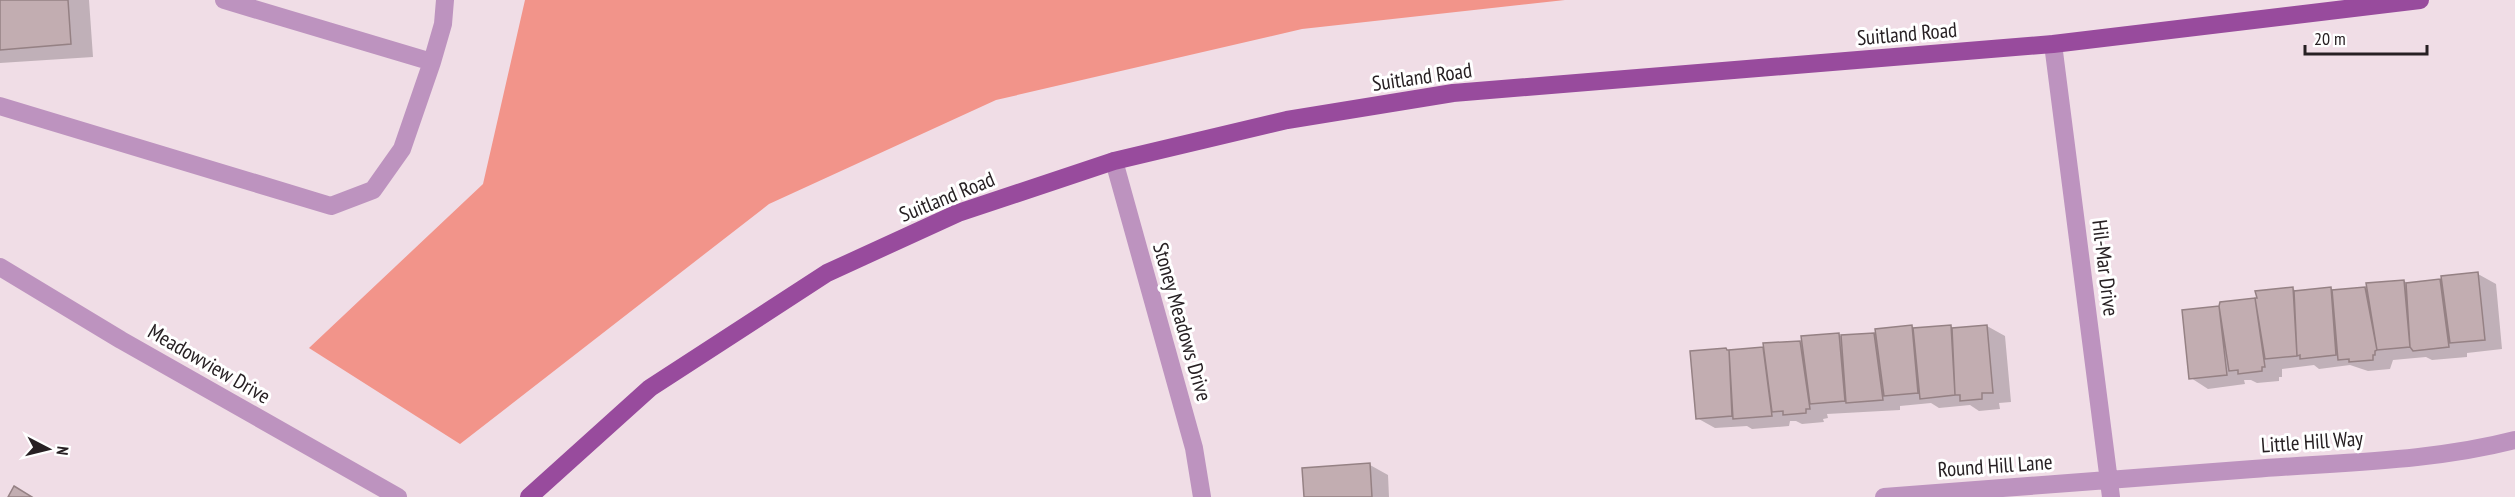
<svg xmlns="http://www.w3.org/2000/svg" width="2515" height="497" viewBox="0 0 2515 497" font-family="'PT Sans Narrow',sans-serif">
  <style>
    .forest { fill: #f2948a }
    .shadow { fill: #0003 }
    .building { fill: #c2adb1; stroke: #958184; stroke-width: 1.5 }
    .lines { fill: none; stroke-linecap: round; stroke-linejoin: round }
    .minor { stroke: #bd93bf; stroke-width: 18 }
    .major { stroke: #984b9d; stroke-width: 18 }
    .labels { text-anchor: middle; stroke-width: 6; stroke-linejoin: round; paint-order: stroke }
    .street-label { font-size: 21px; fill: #272023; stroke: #fff }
  </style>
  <rect width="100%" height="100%" fill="#f0dde6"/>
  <path class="forest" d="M525,0H1565L1302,29L996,100L769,204L460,444L309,348L483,184Z"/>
  <path class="shadow" d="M0,0H89L93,57L0,63Z
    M2478,274L2496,284L2502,349L2467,353V357L2432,360L2426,357L2393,360L2390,369L2368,371L2350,365L2319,369L2314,365L2282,369V377H2279V381L2257,383L2251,380H2244L2245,384L2208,389L2191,378L2184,311L2222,307L2221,303L2258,299L2257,292L2293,289L2299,292L2331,289L2336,292L2369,288L2368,285L2404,281L2409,284Z
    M1987,326L2005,336L2011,402L1999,403L2000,409L1979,411L1970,405L1939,408L1931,403L1900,406V410L1827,414L1828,418L1823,419L1824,422L1802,424L1796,421H1790L1789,426L1752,429L1747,426L1715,428L1697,418L1691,352L1765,348V345L1802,342V338L1875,334L1876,330L1912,327L1916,330Z
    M1370,465L1388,475L1389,497H1306Z"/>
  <path class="building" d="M0,0H68L71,44L0,50Z
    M2478,272L2485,340L2450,343L2441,276Z
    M2440,279L2449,347L2413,351L2410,347L2406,283Z
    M2404,280L2410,347L2377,350L2366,283Z
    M2293,287L2297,356L2265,359L2255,298H2257L2255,291Z
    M2331,287L2336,355L2300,359V355L2297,356L2294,291Z
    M2365,287L2377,350L2375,351V355H2373V360L2349,362V359L2338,360L2332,290Z
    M2255,298L2265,367H2262V371L2238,374V370L2229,371L2219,306L2220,302Z
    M2219,306L2227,375L2189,379L2182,310Z
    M1912,325L1918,393L1884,396L1875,329Z
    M1951,325L1955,395L1920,399L1913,328Z
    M1987,325L1993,393H1982V399L1960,401V395H1955L1952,328Z
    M1839,333L1845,401L1810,404L1801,336Z
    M1874,333L1883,400L1846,403L1841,335Z
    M1800,341L1810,409H1806V413L1783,415V411L1772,412L1763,343Z
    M1763,347L1772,416L1733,419L1729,350Z
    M1726,348L1727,350H1729L1732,416L1696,419L1690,351Z
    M1370,463L1372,497H1304L1302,468Z
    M14,486L32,497H8Z"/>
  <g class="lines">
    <path class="minor" d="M224,0L432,62
      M2053,44L2111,497
      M0,106L331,206L373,190L402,149L432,62L443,24L445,0
      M1114,161L1194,448L1202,497
      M0,267L121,340L398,497
      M1884,497C2007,488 2130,478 2253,469C2340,462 2430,462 2515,440"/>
    <path class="major" d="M529,497L650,388L827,273L958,213L1114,161L1287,120L1453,93L2053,44L2420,0"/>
  </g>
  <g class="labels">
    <g class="street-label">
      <text transform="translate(1907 34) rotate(-5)" y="7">Suitland Road</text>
      <text transform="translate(1422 77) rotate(-8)" y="7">Suitland Road</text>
      <text transform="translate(947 197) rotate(-22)" y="7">Suitland Road</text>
      <text transform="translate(2105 268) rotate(83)" y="7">Hil-Mar Drive</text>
      <text transform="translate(1182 322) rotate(74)" y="7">Stoney Meadows Drive</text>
      <text transform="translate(209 364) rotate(30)" y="7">Meadowview Drive</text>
      <text transform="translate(2312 442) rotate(-4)" y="7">Little Hill Way</text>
      <text transform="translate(1995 466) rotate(-4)" y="7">Round Hill Lane</text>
    </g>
  </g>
  <g transform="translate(48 449) rotate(97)" stroke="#ffffff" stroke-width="4.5" paint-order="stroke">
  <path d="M0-4.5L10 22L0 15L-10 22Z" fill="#272023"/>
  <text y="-9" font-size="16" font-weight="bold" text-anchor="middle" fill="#272023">N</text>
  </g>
  <path d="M2305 45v9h122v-9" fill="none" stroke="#272023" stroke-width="3"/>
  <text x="2314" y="45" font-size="18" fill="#272023" stroke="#ffffff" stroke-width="4.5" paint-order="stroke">20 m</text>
</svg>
